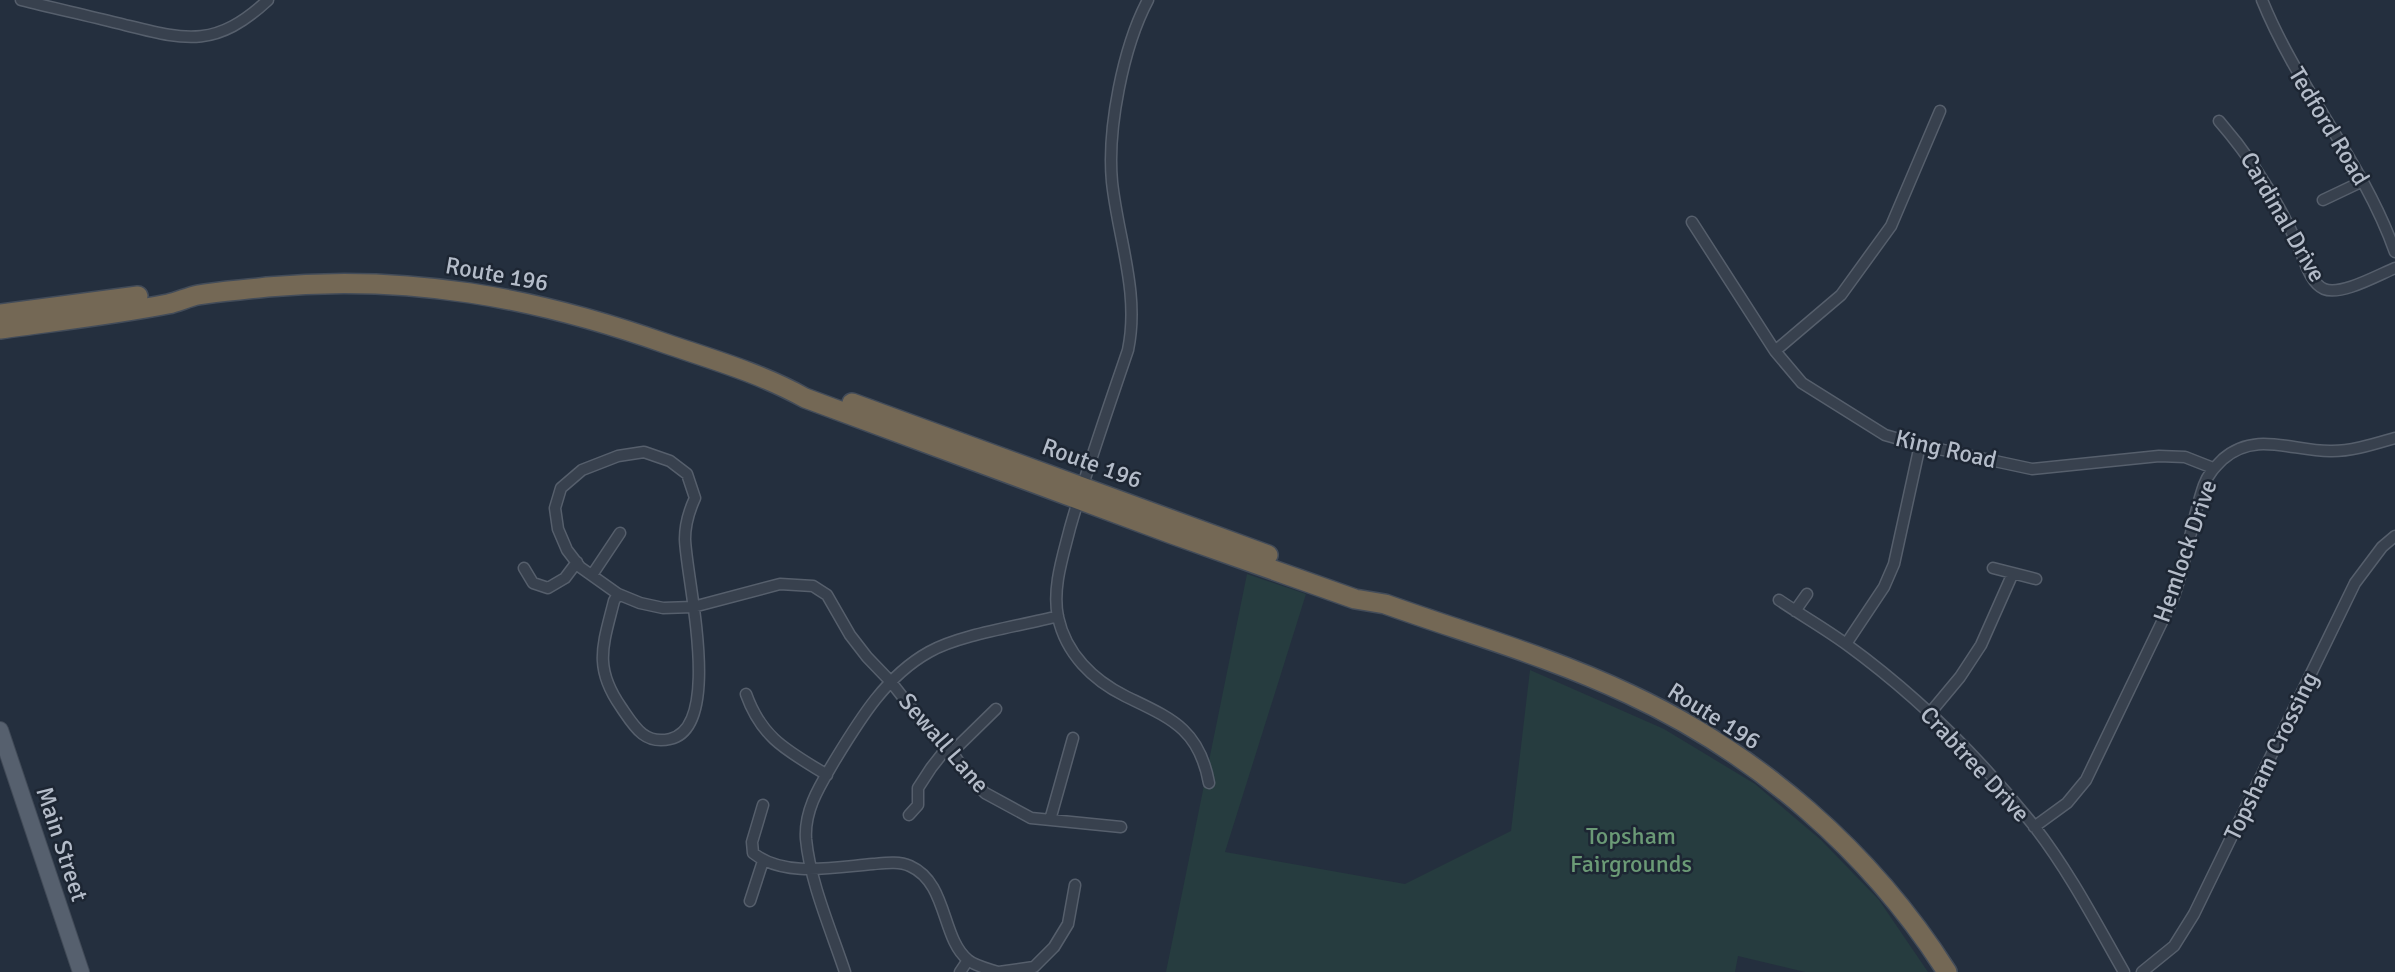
<svg xmlns="http://www.w3.org/2000/svg" width="2395" height="972" viewBox="0 0 2395 972" font-family="Signika,sans-serif">
  <style>
    .green { fill: #263c3f }
    .lines { fill: none; stroke-linecap: round; stroke-linejoin: round }
    .street-casing { stroke: #565f6c; stroke-width: 13 }
    .primary-casing { stroke: #414a57; stroke-width: 18 }
    .highway-casing { stroke: #434c59; stroke-width: 22 }
    .street { stroke: #38414e; stroke-width: 10 }
    .primary { stroke: #56606e; stroke-width: 16 }
    .highway { stroke: #746855; stroke-width: 19 }
    .labels { text-anchor: middle; stroke-width: 5; stroke-linejoin: round; paint-order: stroke }
    .street-label { font-size: 24px; fill: #b4bcc9; stroke: #1d2633 }
    .park-label { font-size: 24px; fill: #6b9a76; stroke: #1d2633 }
  </style>
  <rect width="100%" height="100%" fill="#242f3e"/>
  <path class="green" d="M1247,574L1306,594L1225,852L1405,884L1511,831L1530,670L1664,729L1755,784L1821,840L1879,900L1928,972H1805L1738,956L1735,972H1166Z"/>
  <g class="lines">
    <defs>
      <path id="street" d="M21,0C53,8 85,15 117,23C183,39 213,51 268,0
        M1148,0C1123,47 1107,129 1112,182C1118,238 1140,293 1128,350C1108,409 1087,468 1070,528C1063,556 1052,588 1058,617C1066,654 1093,680 1125,696C1170,718 1199,728 1209,783
        M2262,0C2298,89 2363,162 2395,252
        M2219,121C2252,159 2279,202 2299,248C2305,261 2310,283 2324,289C2341,296 2378,275 2395,268
        M2323,200L2363,181
        M1692,222L1775,351L1802,383L1885,435L1920,445L2032,469L2159,456L2185,457L2213,468
        M1775,351L1841,295L1891,226L1940,111
        M524,568L533,583L548,588L565,578L577,562
        M1993,568L2036,579
        M592,575L620,533
        M618,594L614,601C603,645 593,667 621,707C634,726 644,745 670,739C724,727 686,578 685,539C685,523 689,511 695,498L687,474L670,461L644,452L618,456L582,470L561,488L555,508L558,529L567,550L580,567L618,594L640,603L663,608L693,607L780,584L813,586L827,595L850,635L867,657L891,682L923,723L952,752L969,777L985,793L1031,818L1121,827
        M1779,600C1801,615 1824,628 1846,644C1916,695 1980,758 2034,826C2069,871 2096,923 2124,972
        M1795,611L1807,594
        M1846,644L1884,587L1894,564L1920,445
        M746,694C762,739 788,751 827,775
        M1930,713L1960,677L1981,645L2013,573
        M763,805L752,842L753,853C784,878 836,867 873,864C885,863 899,861 910,866C948,883 941,938 968,960C975,966 989,969 998,972
        M909,815L918,805V788L931,768L942,754L952,752L996,709
        M1050,820L1073,738
        M2034,827L2067,803L2086,780L2173,599C2187,562 2191,522 2204,485C2208,474 2215,467 2223,459C2256,430 2294,452 2332,451C2353,451 2374,444 2395,438
        M750,901L763,861
        M845,972C831,930 810,882 806,839C804,809 821,784 835,760C860,719 886,676 929,652C961,634 1021,626 1058,616
        M960,972L968,960
        M999,972L1034,967L1054,947L1068,924L1075,885
        M2142,972L2174,946L2194,914L2355,583L2382,547L2395,536"/>
      <path id="primary" d="M0,730L81,972"/>
      <path id="highway" d="M0,314L138,296
        M0,329C56,321 112,315 168,304C178,302 188,297 198,295C220,291 244,290 267,287C408,274 534,297 667,344C714,360 762,374 805,398L1172,534L1355,599L1385,604C1466,633 1551,657 1629,694C1758,754 1871,852 1947,972
        M852,403L1268,555"/>
    </defs>
    <use href="#street" class="street-casing"/>
    <use href="#primary" class="primary-casing"/>
    <use href="#highway" class="highway-casing"/>
    <use href="#street" class="street"/>
    <use href="#primary" class="primary"/>
    <use href="#highway" class="highway"/>
  </g>
  <g class="labels">
    <g class="street-label">
      <text transform="translate(2329 126) rotate(59)" y="8">Tedford Road</text>
      <text transform="translate(2283 217) rotate(60)" y="8">Cardinal Drive</text>
      <text transform="translate(497 274) rotate(10)" y="8">Route 196</text>
      <text transform="translate(1946 449) rotate(13)" y="8">King Road</text>
      <text transform="translate(1092 463) rotate(20)" y="8">Route 196</text>
      <text transform="translate(2185 551) rotate(-71)" y="8">Hemlock Drive</text>
      <text transform="translate(1714 716) rotate(32)" y="8">Route 196</text>
      <text transform="translate(944 743) rotate(49)" y="8">Sewall Lane</text>
      <text transform="translate(2271 756) rotate(-64)" y="8">Topsham Crossing</text>
      <text transform="translate(1975 764) rotate(47)" y="8">Crabtree Drive</text>
      <text transform="translate(62 844) rotate(72)" y="8">Main Street</text>
    </g>
    <g class="park-label">
      <text x="1631" y="844">Topsham<tspan x="1631" dy="28">Fairgrounds</tspan></text>
    </g>
  </g>
</svg>
